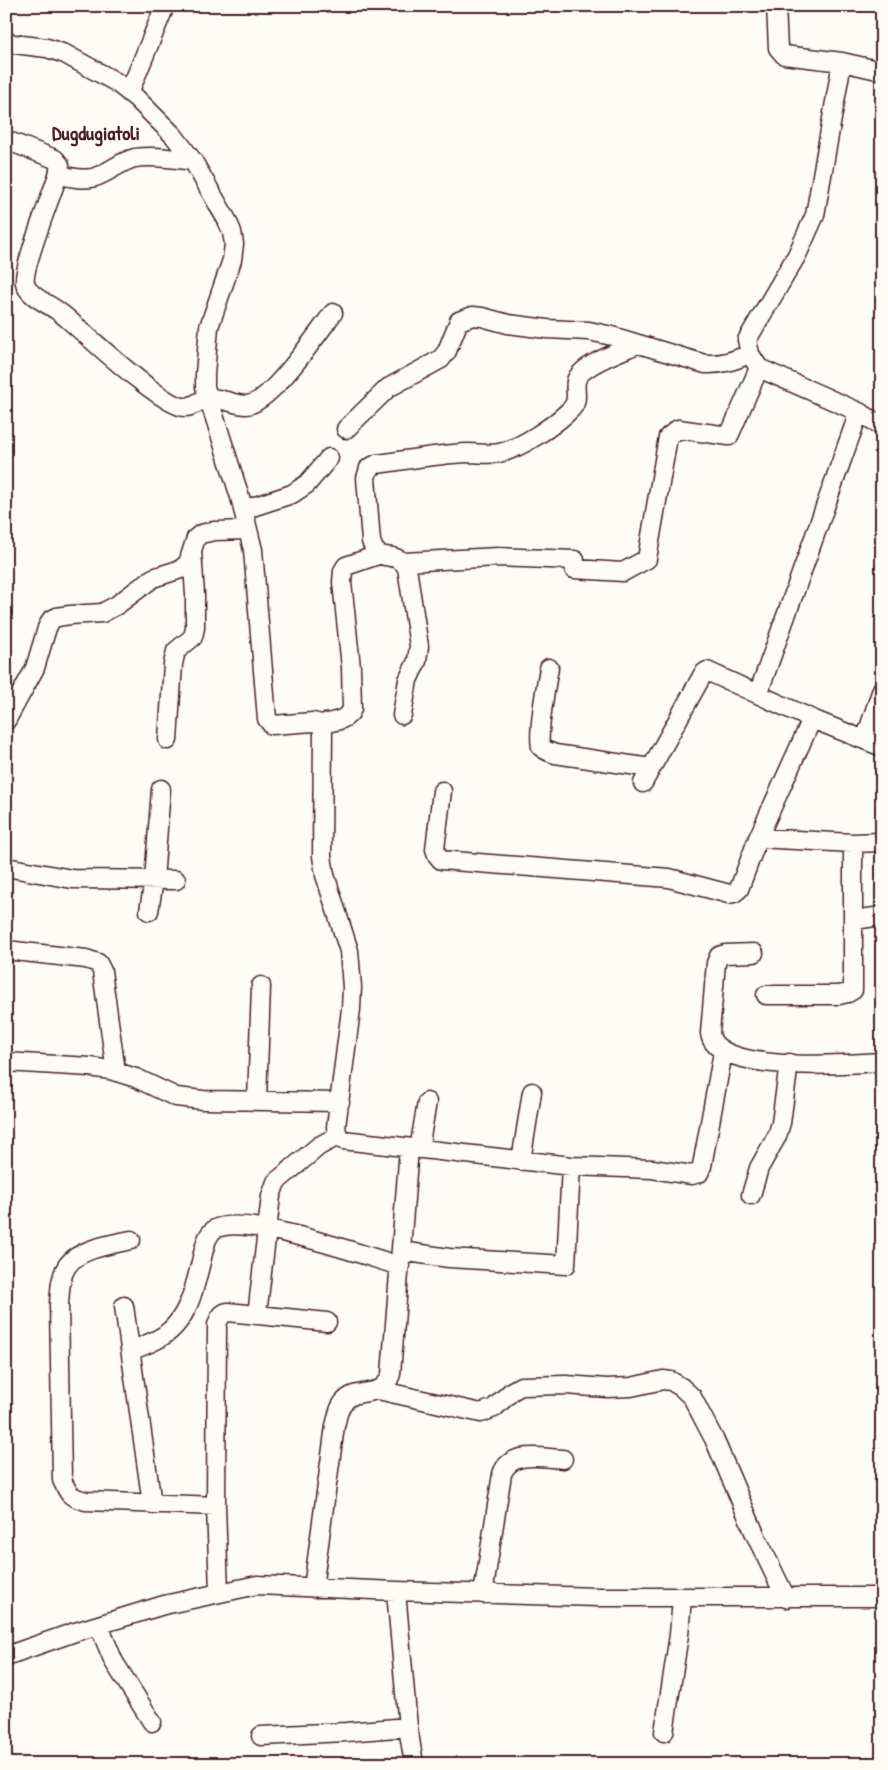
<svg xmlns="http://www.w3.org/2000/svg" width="888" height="1770" viewBox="0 0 888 1770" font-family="'Patrick Hand',sans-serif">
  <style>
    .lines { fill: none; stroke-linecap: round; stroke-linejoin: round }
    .minor-casing { stroke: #4a1f2b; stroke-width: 21 }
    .minor { stroke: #fdfcf7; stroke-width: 18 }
    .labels { text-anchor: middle; stroke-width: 4; stroke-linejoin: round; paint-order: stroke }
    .district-label { font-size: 20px; font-weight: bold; fill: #4a1f2b; stroke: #fdfcf7 }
  </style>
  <rect width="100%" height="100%" fill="#fdfcf7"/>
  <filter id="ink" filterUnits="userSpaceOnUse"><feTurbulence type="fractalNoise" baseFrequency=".02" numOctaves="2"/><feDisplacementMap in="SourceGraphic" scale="10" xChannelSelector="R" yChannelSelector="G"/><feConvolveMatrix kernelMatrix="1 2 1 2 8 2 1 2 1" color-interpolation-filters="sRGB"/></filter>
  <g filter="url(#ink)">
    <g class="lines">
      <defs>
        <path id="minor" d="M776,6L778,48L784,55L842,62L882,71
          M6,43L47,48L65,54L116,82L136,98L174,136L193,161L227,220L232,232L234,244L232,260L209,327L205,374V387L240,497L253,550L267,719L272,725L313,722L320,724L323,730L322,856L325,875L349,951L352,987L351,1009L336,1127L338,1136L343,1140L571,1166L652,1169L692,1175L699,1173L702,1166L723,1052
          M842,62L815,215L797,255L747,340L750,354L759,368L859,412L882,426
          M129,93L165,6
          M6,140L55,159L60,165L58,175C52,194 22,268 25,283C28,297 50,304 59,312C68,318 76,327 85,334C101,348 166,407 184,407C193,408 200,399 209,398C219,397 235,405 246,405C269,405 318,333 333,313
          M58,175C72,177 88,182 100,175C112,170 122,161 135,158C154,155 175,159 193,161
          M346,429L388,388L441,359L447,351L459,321L473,316L482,317L508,324L547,329L589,331L612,336L705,364C722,365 735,360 750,354
          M243,510L292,494L307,484L329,458
          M404,562L498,557L575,560
          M574,569L623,572L647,559L668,437L678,429L729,436L759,368
          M549,668C547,679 536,740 541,747C545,751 550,752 555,754L651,768
          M758,694L859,412
          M402,715L408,680L417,661L419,646L407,568C395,547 378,567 371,541L366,478L369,468L377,464C407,460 438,454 468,453C478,453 489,455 499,453C520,449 555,425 570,410C580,401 574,392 576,381C580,365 622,351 637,344
          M6,721L35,668L47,628L51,620L57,617L70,615L102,613L117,605L153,578L181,569L188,563L196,538L201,534L214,531L248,530
          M320,724C331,722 348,721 352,709L351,667L342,582L343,571L346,566L378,555
          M168,740L173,664L176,651L193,637L195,628V595L192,550
          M865,740L882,689
          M643,783L703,674L707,671L812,719L882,747
          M442,791L435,849L437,855L441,860L669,878L729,894L734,893L739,889L758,838L812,719
          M758,838L853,843L882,842
          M6,867L72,879L176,880
          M149,911L154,880L161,789
          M854,920L882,916
          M6,950L86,959L98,963L102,971L116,1072
          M754,953L725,954L719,956L716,963L710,1033C714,1075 850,1064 882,1062
          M766,995H839L848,993L853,990V843
          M6,1062L90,1067L110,1070L136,1078L176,1097L203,1100L340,1102
          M257,1101L261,986
          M419,1149L427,1102
          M521,1161L532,1092
          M751,1195L759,1168L777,1136L781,1123L789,1063
          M131,1240C112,1244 78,1249 67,1266C60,1277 60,1291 59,1304L62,1480C69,1495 70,1497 86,1501L216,1506
          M401,1251L449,1258L566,1265L571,1166
          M124,1306L152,1504
          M257,1315L271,1196L276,1182L319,1146L338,1136
          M131,1351C142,1346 154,1342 163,1336C193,1317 197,1273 206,1242C208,1237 210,1232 215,1229C245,1213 365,1256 400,1266
          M378,1390L481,1413L494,1408L512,1391L521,1386L566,1385L607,1388L631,1387L663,1380L671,1381L681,1387L692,1397L715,1441L755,1534L786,1598
          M313,1588L335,1426C337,1419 338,1409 343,1403C358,1384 382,1402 391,1374L409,1148
          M396,1591L408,1727L414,1764
          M219,1592L216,1506L217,1325C219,1319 221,1313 228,1312L327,1322
          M483,1594L502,1474C510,1450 542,1458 563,1459
          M99,1626L114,1662L152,1722
          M6,1656L75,1632L164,1605L257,1585L396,1591L598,1597H882
          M664,1732L679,1635L682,1598
          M261,1736L346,1732L408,1727"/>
      </defs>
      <use href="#minor" class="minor-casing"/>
      <use href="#minor" class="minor"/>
    </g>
  </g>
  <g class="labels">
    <g class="district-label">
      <text x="96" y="140">Dugdugiatoli</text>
    </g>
  </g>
  <rect width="888" height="1770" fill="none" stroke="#fdfcf7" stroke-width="25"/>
  <rect x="12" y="12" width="863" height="1745" fill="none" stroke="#4a1f2b" stroke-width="2" filter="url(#ink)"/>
</svg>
